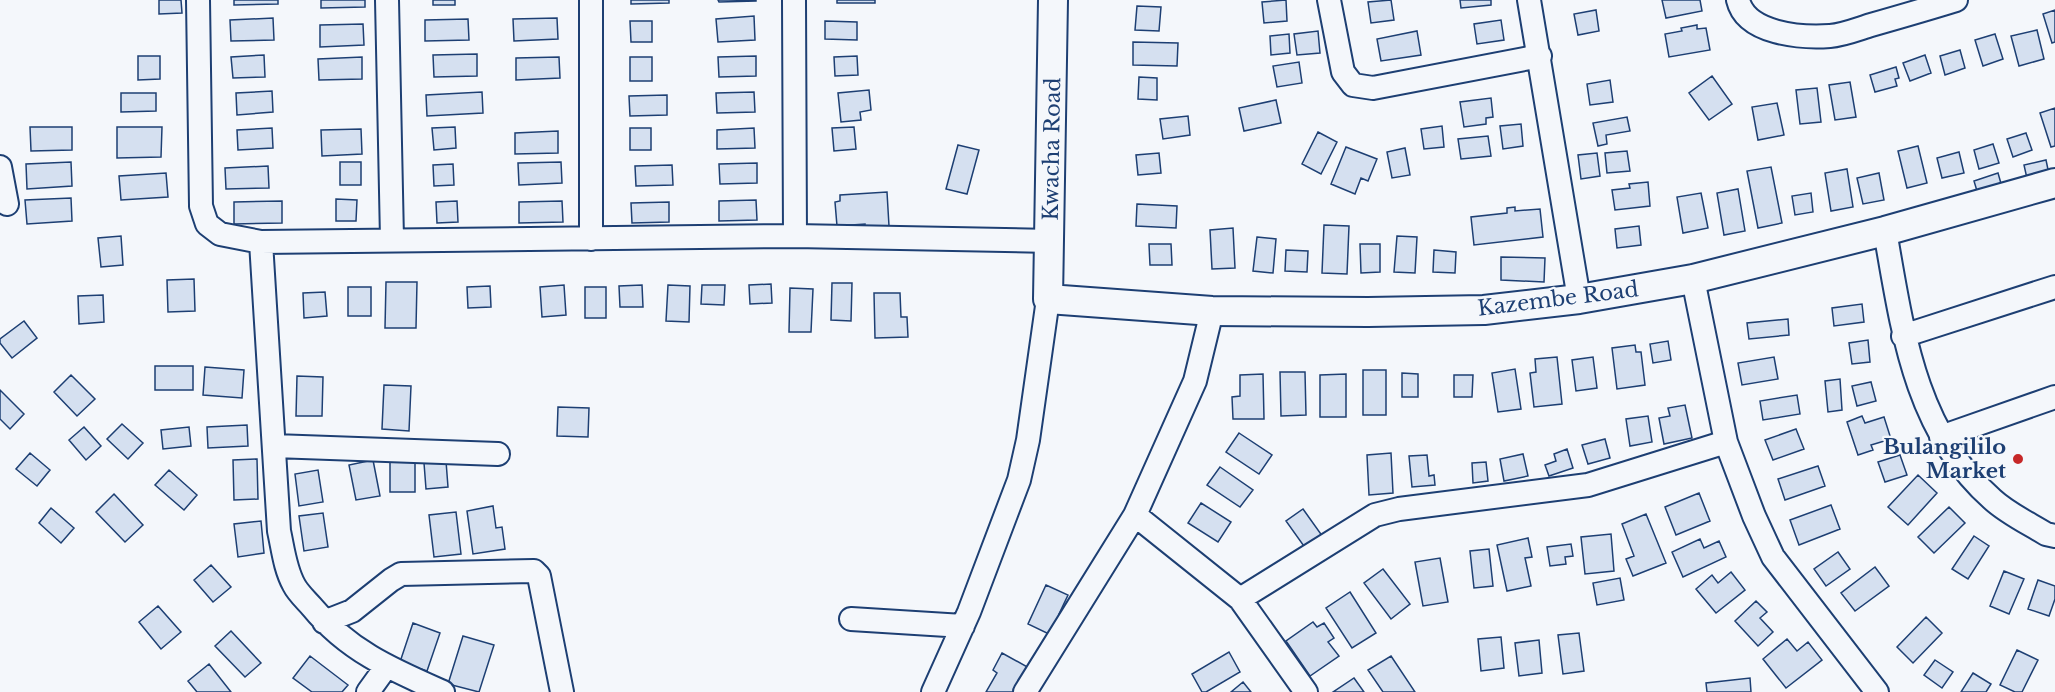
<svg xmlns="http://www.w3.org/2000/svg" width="2055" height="692" viewBox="0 0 2055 692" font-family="'Libre Baskerville',serif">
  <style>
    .building { fill: #d5e0f0; stroke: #1d3f73; stroke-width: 1.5 }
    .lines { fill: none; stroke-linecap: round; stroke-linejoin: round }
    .minor-casing { stroke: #1d3f73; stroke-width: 26 }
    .major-casing { stroke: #1d3f73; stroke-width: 32 }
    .minor { stroke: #f4f7fb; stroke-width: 22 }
    .major { stroke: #f4f7fb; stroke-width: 28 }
    .poi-dot { fill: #c62828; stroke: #f4f7fb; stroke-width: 2 }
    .labels { text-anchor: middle; stroke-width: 4.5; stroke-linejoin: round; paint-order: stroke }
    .street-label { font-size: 21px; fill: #1d3f73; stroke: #f4f7fb }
    .poi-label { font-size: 21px; font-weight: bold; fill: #1d3f73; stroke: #f4f7fb; text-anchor: end }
  </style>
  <rect width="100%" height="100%" fill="#f4f7fb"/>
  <path class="building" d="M159,0H181L182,13L159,14Z
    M234,0H278V4L234,5Z
    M321,0H365V7L321,8Z
    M433,0H455V5H433Z
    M631,0H669V3L631,4Z
    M718,0H756V1L719,2Z
    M837,0H875V3H837Z
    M1286,0L1287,21L1264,23L1262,2Z
    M1391,0L1394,20L1371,23L1368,2Z
    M1460,0H1491V5L1461,8Z
    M1662,0H1700L1702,11L1666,18Z
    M1137,6L1161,7L1159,31L1135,30Z
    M1596,10L1599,31L1578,35L1574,14Z
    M2055,10V42L2052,43L2043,14Z
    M754,16L755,40L718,42L716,19Z
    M273,18L274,40L231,41L230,20Z
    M557,18L558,39L514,41L513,19Z
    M468,19L469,40L425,41V20Z
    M1501,20L1504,40L1477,44L1474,24Z
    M630,21H652V42H631Z
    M825,21L857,22V40L825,39Z
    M363,24L364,45L320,47V25Z
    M1697,25V29L1706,28L1710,50L1669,57L1665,34L1682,31L1681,28Z
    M2037,30L2044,59L2019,66L2011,36Z
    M1318,31L1320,53L1297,55L1294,34Z
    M1417,31L1421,55L1381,61L1377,39Z
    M1289,34L1290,53L1271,55L1270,36Z
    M1995,34L2003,59L1983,66L1975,40Z
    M1133,42L1178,43L1177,66L1133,65Z
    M1960,50L1965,68L1945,75L1940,56Z
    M477,54V76L434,77L433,55Z
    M264,55L265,77L233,78L231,57Z
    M1925,55L1931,73L1910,81L1903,63Z
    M138,56H160V79L138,80Z
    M756,56V76L719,77L718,57Z
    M857,56L858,75L835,76L834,57Z
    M362,57V79L319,80L318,59Z
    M559,57L560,78L516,80V58Z
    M630,57H652V81H630Z
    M1299,62L1302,83L1277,87L1273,66Z
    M1896,67L1899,78L1895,79L1897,86L1875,92L1870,75Z
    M1712,76L1732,104L1709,120L1689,93Z
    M1139,77L1157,78V100L1138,99Z
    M1610,80L1613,102L1590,105L1587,84Z
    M1850,82L1856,117L1835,120L1829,85Z
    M1817,88L1821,122L1800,124L1796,90Z
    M869,90L871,110L860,112L861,120L841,122L838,93Z
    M272,91L273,112L237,115L236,93Z
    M482,92L483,113L427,116L426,95Z
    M754,92L755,112L717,113L716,93Z
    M121,93H156V111L121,112Z
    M667,95V115L630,116L629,96Z
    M1491,98L1493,117L1486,118V124L1464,127L1460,102Z
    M1276,100L1281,123L1244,131L1239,108Z
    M1777,103L1784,135L1758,140L1752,107Z
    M2055,108V146L2051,147L2040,113Z
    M1188,116L1190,135L1163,139L1160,119Z
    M1627,117L1630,131L1606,135L1607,144L1598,146L1593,123Z
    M1521,124L1523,146L1503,149L1500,126Z
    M1442,126L1444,147L1424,149L1421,129Z
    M30,127H72V150L31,151Z
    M117,127H162L161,157L117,158Z
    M455,127L456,148L434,150L432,128Z
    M854,127L856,149L834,151L832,128Z
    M272,128L273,148L238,150L237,130Z
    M630,128H651V150H630Z
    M754,128L755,148L717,149V130Z
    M361,129L362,154L322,156L321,130Z
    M558,131V153L515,154V133Z
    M1318,132L1337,142L1321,174L1302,164Z
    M2026,133L2032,150L2013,157L2007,139Z
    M1488,136L1491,156L1461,159L1458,139Z
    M1993,144L1999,163L1979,169L1974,150Z
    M958,145L979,150L967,194L946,189Z
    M1918,146L1927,183L1907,188L1898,151Z
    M1346,147L1377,159L1368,181L1361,178L1355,194L1331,184Z
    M1405,148L1410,175L1392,178L1387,152Z
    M1627,151L1630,171L1607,173L1605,153Z
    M1959,152L1964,173L1942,178L1937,158Z
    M1159,153L1161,173L1138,175L1136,155Z
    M1597,153L1600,176L1581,179L1578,155Z
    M2046,160L2050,179L2028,183L2024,165Z
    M71,162L72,186L27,189L26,164Z
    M340,162H361V185H340Z
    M561,162L562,183L519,185L518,163Z
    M757,163V183L720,184L719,164Z
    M453,164L454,185L434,186L433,165Z
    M672,165L673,185L636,186L635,166Z
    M268,166L269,188L226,189L225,168Z
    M1771,167L1782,223L1758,228L1747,171Z
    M1847,169L1853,207L1831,211L1825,173Z
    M166,173L168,197L121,200L119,176Z
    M1879,173L1884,200L1863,204L1857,178Z
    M1998,173L2004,194L1980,201L1974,181Z
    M1648,182L1650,206L1615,210L1612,190L1630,188L1629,184Z
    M1738,189L1745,231L1724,235L1717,193Z
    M887,192L889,226L865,228V224L837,226L835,202L840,201V195Z
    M1701,193L1708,228L1683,233L1677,197Z
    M1811,193L1813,212L1795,215L1792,196Z
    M71,198L72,221L27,224L25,200Z
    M336,199L357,200L356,221H336Z
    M756,200L757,220L719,221V201Z
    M282,201V223L234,224V202Z
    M457,201L458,222L437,223L436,202Z
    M562,201L563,222L519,223V202Z
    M669,202V222L632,223L631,203Z
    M1137,204L1177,206L1176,228L1136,226Z
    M1515,207V211L1540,209L1543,237L1474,245L1471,217L1507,213V208Z
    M1324,225L1349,226L1347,274L1322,273Z
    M1639,226L1641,245L1617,248L1615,229Z
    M1233,228L1235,268L1212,269L1210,230Z
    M121,236L123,265L101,267L98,238Z
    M1397,236L1417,237L1415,273L1394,272Z
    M1257,237L1276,239L1273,273L1253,271Z
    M1149,244H1171L1172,265H1150Z
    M1360,244H1380V272L1361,273Z
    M1286,250L1308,251L1307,272L1285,271Z
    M1434,250L1456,252L1455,273L1433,272Z
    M1501,257L1545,258L1544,282L1501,280Z
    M194,279L195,311L168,312L167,280Z
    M386,282H417L416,328H385Z
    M832,283H852L851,321L831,320Z
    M771,284L772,303L750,304L749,285Z
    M564,285L566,315L542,317L540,287Z
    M642,285L643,307H620L619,286Z
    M668,285L690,286L689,322L666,321Z
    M702,285H725L724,305L701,304Z
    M490,286L491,307L468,308L467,287Z
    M348,287H371V316H348Z
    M585,287H606V318H585Z
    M790,288L813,289L811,332H789Z
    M325,292L327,316L304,318L303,293Z
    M874,293H900L901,317H907L908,337L875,338Z
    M103,295L104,322L79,324L78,296Z
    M1862,304L1864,322L1834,326L1832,308Z
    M1788,319L1789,335L1749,339L1747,323Z
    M24,321L37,338L12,358L0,343V339Z
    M1868,340L1870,362L1852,364L1849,343Z
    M1668,341L1671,360L1653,363L1650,344Z
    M1635,345L1636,352H1641L1645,385L1617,389L1612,348Z
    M1557,357L1562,404L1534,407L1530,373L1536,372L1535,359Z
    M1593,357L1597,388L1576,391L1572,360Z
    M1774,357L1778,379L1742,385L1738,363Z
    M155,366H193V390H155Z
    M205,367L244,370L242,398L203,395Z
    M1515,369L1521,409L1498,412L1492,373Z
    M1363,370H1386V415H1363Z
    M1280,372H1305L1306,415L1281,416Z
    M1402,373L1418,374V397H1402Z
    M1263,374L1264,419H1233L1232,397L1240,396V375Z
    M1346,374V417H1320V375Z
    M71,375L95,399L77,416L54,392Z
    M1454,375H1473L1472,397H1454Z
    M297,376L323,377L322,416H296Z
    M1840,379L1842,410L1828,412L1825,381Z
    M1871,382L1876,401L1857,406L1852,386Z
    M384,385L411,386L409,431L382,429Z
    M0,390L24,414L10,429L0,419Z
    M1797,395L1800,414L1763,420L1760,401Z
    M1685,405L1692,438L1664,444L1659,418L1670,416L1668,408Z
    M558,407L589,408L588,437L557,436Z
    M1648,416L1652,442L1630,446L1626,419Z
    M1862,416L1865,423L1884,417L1891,439L1871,445L1873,450L1858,455L1847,422Z
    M122,424L143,443L128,459L107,439Z
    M247,425L248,446L208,448L207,427Z
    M84,427L101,446L86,460L69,440Z
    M189,427L191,446L163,449L161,430Z
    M1796,429L1804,449L1773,460L1765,440Z
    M1239,433L1272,455L1259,474L1226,452Z
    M1605,439L1610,458L1588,464L1582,445Z
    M1567,449L1573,468L1549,476L1545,465L1556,461L1554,454Z
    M30,453L50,470L37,486L16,469Z
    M1391,453L1393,493L1369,495L1367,455Z
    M1523,454L1528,476L1504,481L1500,459Z
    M1427,455L1429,476L1434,475L1435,485L1412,487L1409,456Z
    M1900,455L1907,475L1885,482L1878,462Z
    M257,459L258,499L234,500L233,460Z
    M373,460L380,496L356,500L349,465Z
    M390,461L415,462V492H390Z
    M446,461L448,487L426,489L424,463Z
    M1486,462L1488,481L1473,483L1472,463Z
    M1818,466L1825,486L1785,500L1778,479Z
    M1220,467L1253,490L1240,507L1207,485Z
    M169,470L197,495L184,510L155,485Z
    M318,470L323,502L299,506L295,474Z
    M1918,475L1937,493L1908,525L1888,507Z
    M1699,493L1710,521L1676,535L1665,507Z
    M114,494L143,525L125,542L96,512Z
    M1201,503L1231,522L1218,542L1188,523Z
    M1831,505L1840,529L1799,545L1790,520Z
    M493,506L496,528L502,527L505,549L473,554L467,511Z
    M1949,507L1965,523L1934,553L1918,537Z
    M51,508L74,528L61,543L39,523Z
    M1303,509L1323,537L1306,549L1286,521Z
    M456,512L461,554L434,557L429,515Z
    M323,513L328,547L304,551L299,516Z
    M1646,514L1666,563L1633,576L1626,559L1634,556L1622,524Z
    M261,521L264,553L238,557L234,524Z
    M1611,534L1614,571L1585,574L1581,537Z
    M1974,536L1989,546L1968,579L1952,569Z
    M1528,538L1532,557L1525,558L1531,586L1507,591L1497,545Z
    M1700,539L1704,548L1719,541L1726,557L1683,577L1672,552Z
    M1571,544L1573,556L1565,557L1566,564L1550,566L1547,547Z
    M1489,549L1493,586L1474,588L1470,551Z
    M1838,552L1850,569L1826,586L1814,569Z
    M1440,558L1448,602L1423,606L1415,562Z
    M211,565L231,587L213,602L194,580Z
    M1875,567L1889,586L1855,611L1841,593Z
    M1383,569L1410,604L1391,619L1364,583Z
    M2004,571L2024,579L2009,614L1990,606Z
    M1731,572L1745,590L1716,613L1696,589L1712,575L1718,583Z
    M1620,578L1624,600L1597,605L1593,583Z
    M2038,580L2055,586V599L2049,616L2028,609Z
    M1046,585L1068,595L1059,614L1062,615L1053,636L1028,624Z
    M1350,592L1376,633L1352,648L1326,608Z
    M1756,601L1767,612L1760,618L1773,632L1758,646L1735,621Z
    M158,606L181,632L161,649L139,622Z
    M1926,617L1942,633L1913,663L1897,647Z
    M1313,622L1317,627L1324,623L1334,638L1328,642L1339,656L1310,676L1286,641Z
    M413,623L440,633L427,671L400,662Z
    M231,631L261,663L245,677L215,646Z
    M1579,633L1584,671L1563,674L1558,635Z
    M463,636L494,645L479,692L448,684Z
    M1501,637L1504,668L1481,671L1478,639Z
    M1787,639L1797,651L1808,642L1822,660L1786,688L1763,659Z
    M1539,640L1542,673L1519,676L1515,643Z
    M2017,650L2038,660L2022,692H2015L2000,685Z
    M1229,652L1240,672L1206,692H1202L1192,674Z
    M1002,653L1031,669L1018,692H986L997,673L993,670Z
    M310,656L348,685L342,692H312L293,678Z
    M1391,656L1415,692H1383L1368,670Z
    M1935,660L1953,672L1942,688L1924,675Z
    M209,664L231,692H197L188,681Z
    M1973,673L1991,684L1986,692H1961Z
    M1354,678L1364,692H1333Z
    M1750,678L1751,692H1707L1706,683Z
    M1243,682L1251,692H1231Z"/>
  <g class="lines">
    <defs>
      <path id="minor" d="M198,0L201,206L207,224L220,234L261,242L795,236L1051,241
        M387,0L392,239
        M591,0V239
        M794,0L795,236
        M1329,0L1343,72L1353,85L1373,88L1540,56
        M1529,0L1579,299
        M1738,0C1746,34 1801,38 1830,36C1843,35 1858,29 1871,25C1899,17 1927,9 1956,0
        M0,167L7,204
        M1885,231C1902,327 1914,430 1992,499C2007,513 2028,523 2046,534L2055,536
        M261,242L279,531C283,549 285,569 294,585C298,593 306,600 312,607C348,651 393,670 443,692
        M1693,279L1726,442L1754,516L1773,557L1877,692
        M1903,336L2055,287
        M1941,437L2055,397
        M274,446L498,454
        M1135,515L1240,599L1375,515L1399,509L1588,485L1726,442
        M1240,599L1306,692
        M851,619L963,626
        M324,622L352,611L391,580L401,574L534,571L539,576L562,692
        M368,692L386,667
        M933,692L969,612L1019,480L1028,440L1048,299
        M1025,692L1135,515L1195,381L1212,311"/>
      <path id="major" d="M1053,0L1048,299L1212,311L1368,312L1484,310L1579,299L1693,279L1885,231L2055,183"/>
    </defs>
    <use href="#minor" class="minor-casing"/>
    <use href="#major" class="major-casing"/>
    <use href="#minor" class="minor"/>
    <use href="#major" class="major"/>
  </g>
  <circle class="poi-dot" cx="2018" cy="459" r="6"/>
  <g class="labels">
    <g class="street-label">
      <text transform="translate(1052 149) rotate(-89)" y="7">Kwacha Road</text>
      <text transform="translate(1558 299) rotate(-7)" y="7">Kazembe Road</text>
    </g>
    <g class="poi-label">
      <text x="2006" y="454">Bulangililo<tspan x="2006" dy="24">Market</tspan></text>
    </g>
  </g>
</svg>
